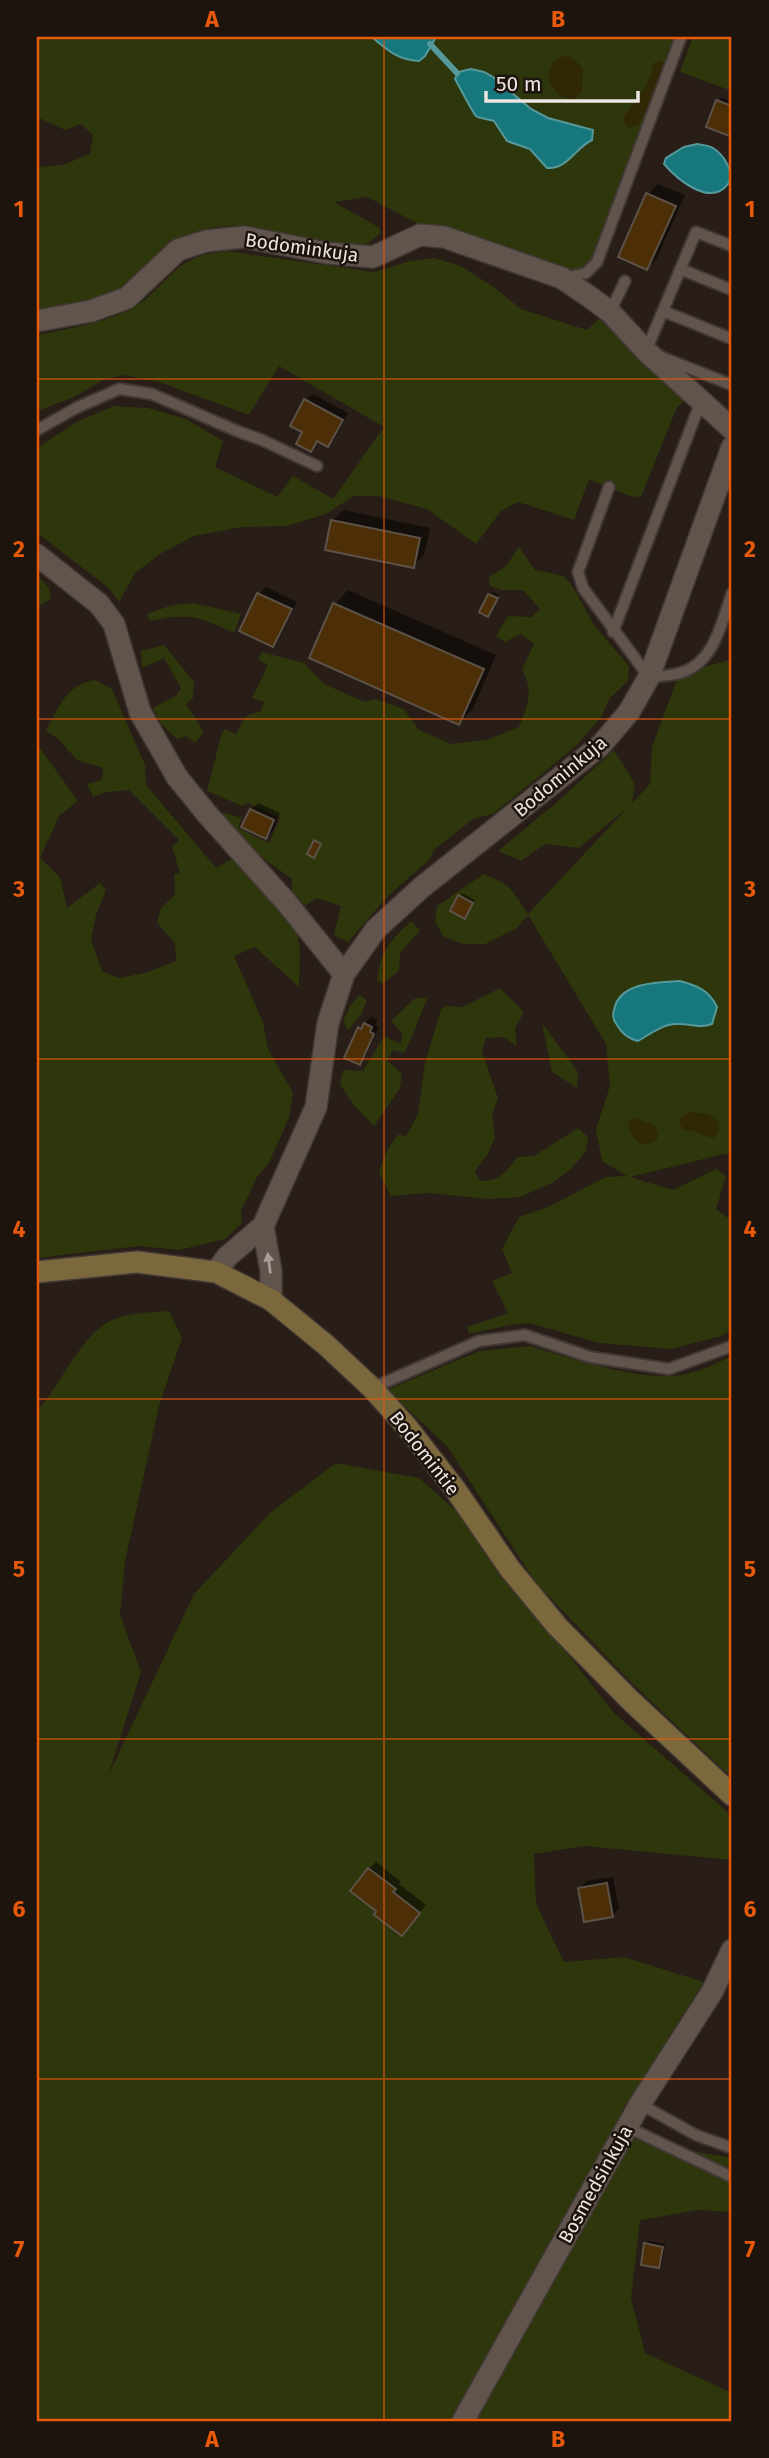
<svg xmlns="http://www.w3.org/2000/svg" width="769" height="2458" viewBox="0 0 769 2458" font-family="'Fira Sans',sans-serif">
  <style>
    .green { fill: #2e360c }
    .sand { fill: #2f2705 }
    .water { fill: #16787d; stroke: #56999b; stroke-width: 2 }
    .shadow { fill: #0007 }
    .lines { fill: none; stroke-linecap: round; stroke-linejoin: round }
    .stream { stroke: #56999b; stroke-width: 6 }
    .building { fill: #4c2f07; stroke: #5c5248; stroke-width: 2 }
    .lane-casing { stroke: #413834; stroke-width: 14 }
    .street-casing { stroke: #413834; stroke-width: 24 }
    .secondary-casing { stroke: #413834; stroke-width: 24 }
    .lane { stroke: #61544c; stroke-width: 10 }
    .street { stroke: #61544c; stroke-width: 21 }
    .secondary { stroke: #7b683d; stroke-width: 21 }
    .oneway { fill: #a79c96 }
    .grid { fill: none; stroke: #e8590c; stroke-width: 2; stroke-opacity: 0.55 }
    .labels { text-anchor: middle; stroke-width: 5; stroke-linejoin: round; paint-order: stroke }
    .street-label { font-size: 19px; fill: #ede5e1; stroke: #1e140e }
    .neatline { fill: none; stroke: #e8590c; stroke-width: 2.5 }
    .grid-label { font-size: 23px; text-anchor: middle; font-weight: bold; fill: #e8590c }
  </style>
  <rect width="100%" height="100%" fill="#281d17"/>
  <path class="green" d="M37,37H681L597,262L562,278L444,237L367,197L334,202L380,228L381,233C372,240 364,247 353,248C313,253 269,222 227,226C185,229 173,243 144,270C138,276 132,284 125,288C104,302 61,303 37,310V167L63,165L90,154L93,135L81,124L65,130L37,117Z
    M693,37H732V91L680,72Z
    M226,251L375,272L410,261L434,258L461,266L495,288L521,309L587,330L599,319L686,399L677,407L641,497L630,496L589,479L574,520L518,502L501,511L476,544L427,509L378,496H354L326,514L287,526L242,527L194,536L160,554L135,573L119,602L109,588L37,533V448L78,421L114,406L148,408L186,419L223,441L215,467L277,497L293,476L333,499L384,427L279,366L249,415L159,382L123,375L103,380L74,397L37,411V335C68,329 102,323 131,309C153,297 165,277 185,263C197,255 212,253 226,251Z
    M519,547L535,570L564,576L573,587L594,625L629,666L628,681L609,699L602,716L576,746L493,814L473,819L434,850L429,860L389,895L348,942L334,935L341,906L316,898L305,906L292,891V879L261,857L215,810L242,818L238,828L269,843L280,818L248,803L242,806L207,791L221,736L224,729L236,734L246,716L261,711L264,702L252,698L268,665L258,659L262,652L304,663L324,684L365,702L375,699L404,709L419,730L451,744L486,740L519,727C528,704 534,693 522,669L534,644L521,634L505,642L496,636L508,616L532,617L540,609L523,590H501L490,586L489,577L506,566Z
    M37,575L49,588L51,599L37,607Z
    M194,603L241,614L234,633C196,616 192,613 150,621L147,614L172,605Z
    M164,645L194,682L193,698L186,704L204,732L195,743L186,736L177,739L161,724L153,708L177,695L181,688L164,658L142,668L141,651Z
    M732,659V1155L724,1154L630,1177L673,1190L716,1169L726,1176L716,1209L732,1221V1330L721,1336L671,1349L599,1343L529,1323L510,1325L469,1334L467,1327L508,1313L492,1281L512,1273L502,1249L519,1217L548,1207L606,1177L627,1176L602,1161L596,1129L610,1086L606,1044L528,915L517,928L485,944H463L443,936L435,921L437,906L484,874C514,886 511,890 528,914L628,807L579,848L545,844L521,861L498,851L555,804L614,750L635,784L632,803L650,784L652,747L679,674Z
    M95,680L112,689L145,765L146,785L216,868L231,859C250,877 288,909 297,933C302,949 299,971 299,987L255,947L234,956L263,1022L268,1049L293,1093L289,1118L269,1163L257,1177L241,1211L242,1223L225,1239L179,1250L139,1246L37,1258V744L78,801L59,816L40,858L60,877L67,908L100,883L106,890L96,915L91,940L102,971L119,978L145,973L176,961L175,943L157,923L161,908L175,895L174,874L180,873L172,847L179,840L129,790L107,792L93,797L87,784L102,780L103,768L77,760L58,739L46,731C60,706 65,685 95,680Z
    M411,921L420,930L400,953L399,971L382,984L377,980C381,950 390,941 411,921Z
    M500,988L524,1012L515,1028L517,1046L503,1037L486,1038L482,1051L498,1098L492,1115L495,1138L488,1154L475,1171L480,1181C499,1181 507,1172 517,1157L534,1156L578,1128L588,1137L586,1151L571,1169L552,1183L520,1197L488,1199L429,1193L391,1196L379,1172C383,1158 389,1145 399,1134L406,1137L418,1114L425,1063L441,1009L447,1006L463,1007Z
    M360,995L367,1001L360,1016L348,1030L343,1021L352,1003Z
    M428,997C419,1016 414,1035 404,1053L393,1050L387,1060L402,1074L400,1088L374,1126L353,1104L340,1084L343,1070L363,1071L384,1036L401,1044L402,1033L391,1021L414,999Z
    M542,1023L578,1072L577,1088L552,1072Z
    M169,1311L182,1338L159,1406L125,1561L120,1615L141,1672L108,1776L194,1594L270,1513L336,1463L419,1478L454,1509L614,1713L732,1816V1860L584,1846L534,1854L536,1904L564,1962L624,1957L704,1982L620,2114L641,2129L686,2150L732,2158V2212L698,2210L640,2220L631,2298L645,2353L732,2393V2421H37V1411C60,1386 78,1341 105,1324C123,1312 148,1313 169,1311Z
    M530,1346C571,1359 645,1383 686,1374C702,1371 718,1362 732,1356V1778L633,1684L536,1583L447,1446L387,1390L479,1351Z"/>
  <path class="sand" d="M567,56L576,61L583,69L582,91L574,100L560,96L549,81C549,68 552,58 567,56Z
    M659,60L664,63C667,78 646,112 638,125L628,128L623,122V118L648,83L654,63Z
    M689,1112L708,1114L719,1122V1132L714,1138C703,1137 696,1130 685,1130L680,1125V1118Z
    M634,1118L654,1125L658,1133L657,1140C642,1151 630,1139 628,1123Z"/>
  <path class="water" d="M372,37H436L425,56L419,61C398,60 387,50 372,37Z
    M471,69L484,72L493,77L531,109L548,118L593,130L592,140C575,148 567,170 547,168L530,149L507,141L494,121C489,119 480,119 476,116C474,115 458,84 455,79L458,72Z
    M697,144C702,145 708,145 713,148C723,154 736,173 728,184C710,208 676,178 664,164L666,158L684,147Z
    M680,981C698,986 709,990 717,1007L712,1024C699,1029 690,1023 676,1024C663,1024 650,1034 638,1041C629,1039 622,1034 617,1025C613,1020 612,1016 614,1010C619,982 658,982 680,981Z"/>
  <path class="shadow" d="M721,98L732,102V135L708,126Z
    M658,184L685,195L657,258L647,268L648,194Z
    M313,394L348,413L335,438L328,445L319,440L310,450L304,432L306,400Z
    M343,510L430,528L424,555L414,566L332,521Z
    M266,587L297,602L279,638L272,645L241,630L259,594Z
    M348,590L496,655L473,709L459,722L335,604Z
    M493,592L499,595L488,614L490,595Z
    M258,803L280,813L273,830L266,837L251,810Z
    M462,893L475,900L467,914L460,896Z
    M372,1017L378,1020L375,1025L379,1027L366,1056L360,1063L359,1028Z
    M376,1862L401,1882L399,1884L426,1905L408,1927L379,1910L369,1869Z
    M613,1877L619,1909L612,1915L580,1888L587,1881Z
    M649,2241L665,2244L662,2263L659,2266L646,2244Z"/>
  <g class="lines">
    <path class="stream" d="M430,44L457,73"/>
  </g>
  <path class="building" d="M716,100L732,106V137L706,127Z
    M646,193L676,206L647,270L618,257Z
    M304,399L343,420L328,447L317,441L311,452L296,444L302,432L290,426Z
    M331,520L420,538L414,568L325,550Z
    M257,593L292,609L273,647L239,631Z
    M488,594L498,598L488,617L479,612Z
    M333,603L484,669L459,725L309,658Z
    M250,809L274,820L266,839L241,827Z
    M314,840L321,844L314,858L307,854Z
    M458,895L473,903L465,919L450,911Z
    M364,1023L372,1027L370,1032L374,1034L360,1065L344,1058L358,1027L361,1029Z
    M368,1868L396,1889L393,1892L420,1913L402,1936L374,1915L376,1911L350,1891Z
    M607,1883L613,1917L584,1922L578,1888Z
    M644,2243L663,2247L659,2268L641,2265Z"/>
  <g class="lines">
    <defs>
      <path id="lane" d="M732,246L696,232L646,351L732,385
        M680,269L732,290
        M565,278L586,273L597,262L681,37
        M663,311L732,339
        M610,312L625,281
        M37,430L76,408L119,389L152,394L237,431L262,440L317,466
        M609,487L578,572L583,588L649,677C658,676 668,676 676,674C714,666 721,624 732,593
        M613,632L701,401
        M372,1388L479,1341L525,1335L590,1357L669,1369L732,1346
        M640,2104L696,2135L732,2148
        M627,2127L732,2177"/>
      <path id="street" d="M37,321L91,311L127,298L178,250L206,241L244,237L327,253L373,257L420,235L444,237L562,278L590,297L610,312L646,351L732,429
        M37,555L99,604L114,624L140,712L177,777L207,814L286,902L344,974
        M263,1226L271,1271V1300
        M216,1272L227,1257L263,1226L316,1107L328,1023L344,974L376,929L422,887L601,745L629,712L649,677L732,447
        M463,2421L640,2104L712,1992L732,1950"/>
      <path id="secondary" d="M37,1272L137,1262L216,1272L271,1300L326,1345L372,1388L407,1427L455,1489L510,1569L557,1626L630,1700L732,1795"/>
    </defs>
    <use href="#lane" class="lane-casing"/>
    <use href="#street" class="street-casing"/>
    <use href="#secondary" class="secondary-casing"/>
    <use href="#lane" class="lane"/>
    <use href="#street" class="street"/>
    <use href="#secondary" class="secondary"/>
  </g>
  <defs><path id="oneway-solid" d="M-6-.8H1V-3.2L6.5 0L1 3.2V.8H-6Z" transform="scale(1.75)"/></defs>
  <use class="oneway" href="#oneway-solid" transform="translate(269 1263) rotate(-98)"/>
  <path class="grid" d="M384,37V2421M37,379H732M37,719H732M37,1059H732M37,1399H732M37,1739H732M37,2079H732"/>
  <g class="labels">
    <g class="street-label">
      <text transform="translate(302 247) rotate(8)" y="7">Bodominkuja</text>
      <text transform="translate(560 776) rotate(-40)" y="7">Bodominkuja</text>
      <text transform="translate(425 1453) rotate(52)" y="7">Bodomintie</text>
      <text transform="translate(595 2184) rotate(-61)" y="7">Bosmedsinkuja</text>
    </g>
  </g>
  <rect width="769" height="2458" fill="none" stroke="#1e140e" stroke-width="77"/>
  <path d="M486 91v10h152v-10" fill="none" stroke="#ede5e1" stroke-width="3.5"/>
  <text x="496" y="91" font-size="21" fill="#ede5e1" stroke="#1e140e" stroke-width="5" paint-order="stroke">50 m</text>
  <rect x="38" y="38" width="692" height="2382" class="neatline"/>
  <g class="grid-label">
    <text x="212" y="27">A</text>
    <text x="558" y="27">B</text>
    <text x="19" y="217">1</text>
    <text x="750" y="217">1</text>
    <text x="19" y="557">2</text>
    <text x="750" y="557">2</text>
    <text x="19" y="897">3</text>
    <text x="750" y="897">3</text>
    <text x="19" y="1237">4</text>
    <text x="750" y="1237">4</text>
    <text x="19" y="1577">5</text>
    <text x="750" y="1577">5</text>
    <text x="19" y="1917">6</text>
    <text x="750" y="1917">6</text>
    <text x="19" y="2257">7</text>
    <text x="750" y="2257">7</text>
    <text x="212" y="2447">A</text>
    <text x="558" y="2447">B</text>
  </g>
</svg>
